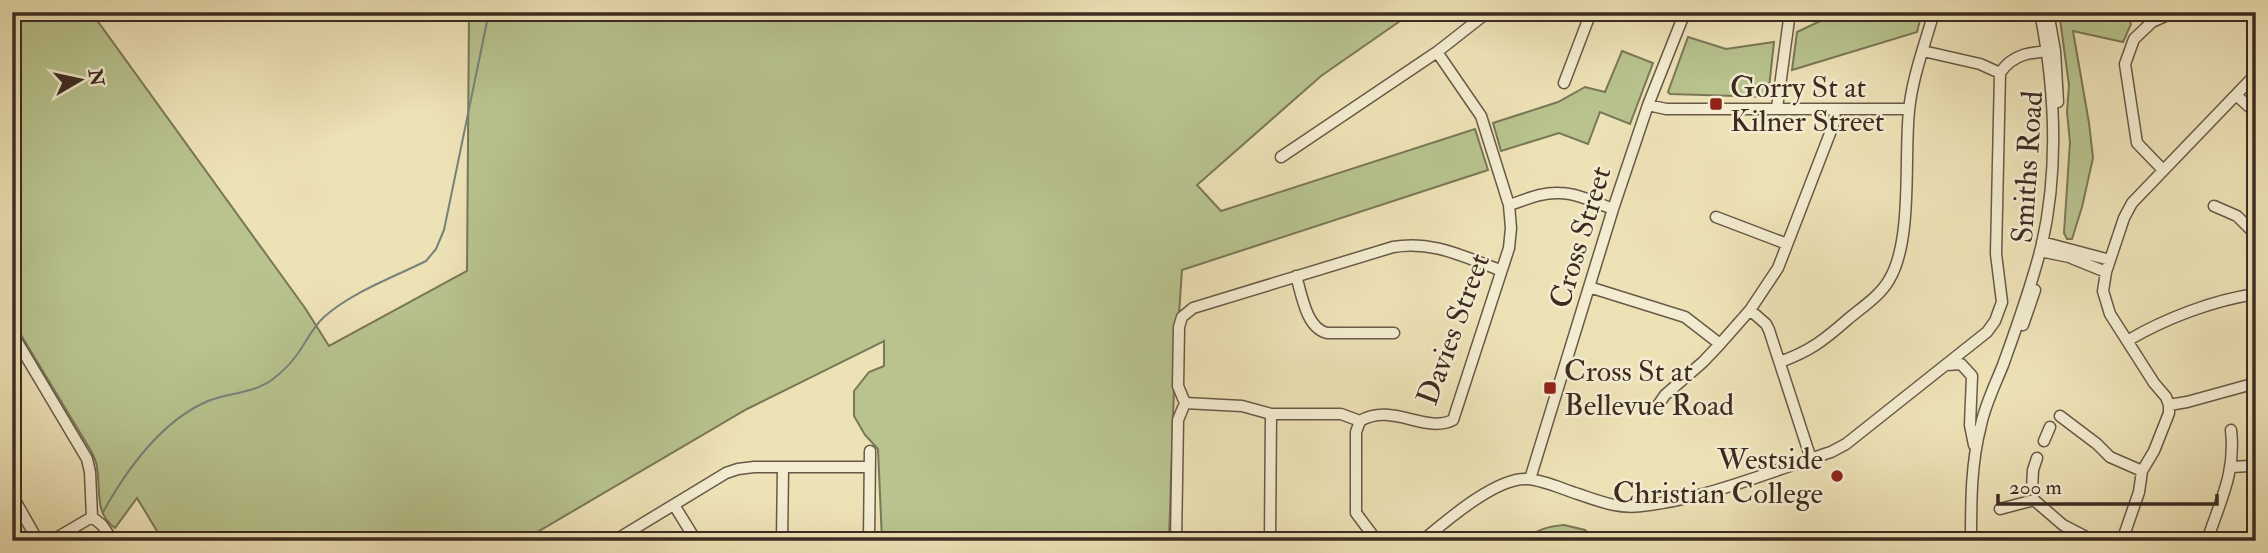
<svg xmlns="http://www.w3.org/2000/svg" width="2268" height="553" viewBox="0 0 2268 553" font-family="'IM FELL Double Pica',serif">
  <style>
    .green { fill: #b8c38e; stroke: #7a7758; stroke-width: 2 }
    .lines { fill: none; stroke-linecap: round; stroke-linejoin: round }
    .stream { stroke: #77827c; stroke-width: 2 }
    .minor-casing { stroke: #695947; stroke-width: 13 }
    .minor { stroke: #f3ecd0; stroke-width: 10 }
    .poi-dot { fill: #8f2418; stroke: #f3ecd0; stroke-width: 2.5 }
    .labels { text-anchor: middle; stroke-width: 5; stroke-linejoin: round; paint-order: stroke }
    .poi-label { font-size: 30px; fill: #3d2b22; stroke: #f3ecd0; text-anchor: start }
    .street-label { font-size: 30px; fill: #3d2b22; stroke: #f3ecd0 }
  </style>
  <rect width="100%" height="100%" fill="#ede2b6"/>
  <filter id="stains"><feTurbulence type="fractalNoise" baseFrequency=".00286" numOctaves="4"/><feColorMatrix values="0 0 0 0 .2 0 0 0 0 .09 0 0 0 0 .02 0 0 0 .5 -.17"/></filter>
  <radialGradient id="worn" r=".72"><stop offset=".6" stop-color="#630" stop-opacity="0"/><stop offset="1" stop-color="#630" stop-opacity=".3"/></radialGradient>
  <path class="green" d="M12,12H91L305,308L329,346L467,271L469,12H1413L1321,76L1197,185L1221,211L1475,129L1488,170L1182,270L1174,387L1169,541H882L878,449L865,435L854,416V391L869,372L884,366V341L747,409L522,541H163L137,498L115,528C94,514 101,490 97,468C97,462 94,457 91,451L12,320Z
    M1834,12H1922L1917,32L1792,70L1797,32L1833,15Z
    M2059,12H2125L2131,24L2123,42L2073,31L2089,123L2093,158L2082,207L2072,239H2067L2064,233L2070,142L2067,112L2069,85Z
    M1688,37L1726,49L1774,42L1768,97L1670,94L1668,92Z
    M1622,51L1653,63L1630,124L1600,112L1588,144L1559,133L1501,151L1493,123L1558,102L1585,87L1605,92Z
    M1564,525L1585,530L1597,541H1522C1533,531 1549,526 1564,525Z"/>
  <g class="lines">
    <path class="stream" d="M103,512C127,469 161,421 208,401C228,393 255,393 273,379C281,373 290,364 296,356C306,343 311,329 324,317C350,293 394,277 426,261L436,249L444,230L489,12
      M89,541L93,536"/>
    <defs>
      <path id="minor" d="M2048,12L2055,51L2058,102
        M1923,51L1980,64L2000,73
        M1564,83L1591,12
        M2236,95L2256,113
        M1648,105L1666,109H1909
        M1777,108L1790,12
        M1281,157L1437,52L1488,12
        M2163,170L2137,143L2125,64L2134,39L2152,22L2174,12
        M1509,205C1525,200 1542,192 1559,193C1577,193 1596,203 1613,209
        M2214,206L2237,216L2256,235
        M1716,217L1787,244
        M2042,242L2110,260
        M2040,251L2069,257L2106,272
        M1296,276C1302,295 1306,328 1327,333H1394
        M1589,287L1685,317L1720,344
        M1750,310L1766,324L1769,330L1811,459
        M2023,325L2035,290
        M12,333L87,459L90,472L92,517
        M2127,341C2164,319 2213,300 2256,294
        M1780,362C1810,351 1823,341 1847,320C1861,308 1880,296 1889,280C1913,241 1904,157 1909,111C1912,78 1925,44 1934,12
        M1946,365L1961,364L1972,376L1970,425L1974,445
        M2169,405L2187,402L2256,383
        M1656,408L1665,395L1703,362L1720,344L1750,310L1778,268L1834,123L1835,109
        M2060,416L2097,444L2110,457L2142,471
        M1360,421L1341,414H1271L1242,406L1185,403L1178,386L1179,327L1182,317L1193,308L1393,247C1432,240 1464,257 1500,270
        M2044,441L2050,427
        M2232,467L2249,466
        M1530,479L1613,209L1648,105L1685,12
        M2032,489L2033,470L2037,458
        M12,495L38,541
        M674,505L695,539
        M2000,509L2034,500L2063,525L2094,541
        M92,517L102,525L113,541
        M51,541L92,517
        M614,541L726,473L738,469L754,467H870
        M782,541L783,467
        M869,541L870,451
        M1176,541L1178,420L1185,403
        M1270,541L1271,414
        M1377,541L1356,513V432L1360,421C1392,402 1425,434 1453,420L1509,248L1511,228L1509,205L1481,116L1437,52
        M1422,541C1445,522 1496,477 1527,479C1544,480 1562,489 1578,494C1599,501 1618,509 1641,506C1706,499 1769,472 1831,452L1846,444L1987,332L1995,321L2002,302L1996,254L2000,73C2013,53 2032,52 2055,51
        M1971,541C1971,501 1971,463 1981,425C1985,405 1995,385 2003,365C2017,326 2032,285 2042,244C2059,168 2055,88 2040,12
        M2122,541L2139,492L2142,471L2154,451L2169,413V405L2166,397L2154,383L2110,314L2103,291L2106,272L2124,218L2132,203L2256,74
        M2207,541C2220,501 2236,473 2231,430"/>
    </defs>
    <use href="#minor" class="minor-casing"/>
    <use href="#minor" class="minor"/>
  </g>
  <g class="poi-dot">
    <rect x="1709" y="97" width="14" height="14" rx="3.5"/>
    <rect x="1543" y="381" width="14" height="14" rx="3.5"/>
    <circle cx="1837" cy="476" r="7"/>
  </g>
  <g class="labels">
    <g class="poi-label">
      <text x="1730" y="97">Gorry St at<tspan x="1730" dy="34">Kilner Street</tspan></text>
      <text x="1564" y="381">Cross St at<tspan x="1564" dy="34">Bellevue Road</tspan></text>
      <text x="1823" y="469" text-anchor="end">Westside<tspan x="1823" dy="34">Christian College</tspan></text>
    </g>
    <g class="street-label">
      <text transform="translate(2027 167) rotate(-86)" y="10">Smiths Road</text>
      <text transform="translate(1580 237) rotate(-73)" y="10">Cross Street</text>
      <text transform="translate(1453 329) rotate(-70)" y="10">Davies Street</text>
    </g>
  </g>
  <rect width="2268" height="553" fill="none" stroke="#ede2b6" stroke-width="42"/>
  <rect x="14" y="14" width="2240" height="525" fill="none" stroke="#3d2b22" stroke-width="3.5"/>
  <rect x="21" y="21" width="2226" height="511" fill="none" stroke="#3d2b22" stroke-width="2"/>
  <g transform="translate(80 80) rotate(81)" stroke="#f3ecd0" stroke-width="5" paint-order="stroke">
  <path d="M0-5L12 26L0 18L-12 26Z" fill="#3d2b22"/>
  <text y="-10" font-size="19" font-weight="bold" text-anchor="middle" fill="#3d2b22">N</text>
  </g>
  <path d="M1998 494v10h219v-10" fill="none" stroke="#3d2b22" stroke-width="3.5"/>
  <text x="2009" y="494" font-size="21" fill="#3d2b22" stroke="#f3ecd0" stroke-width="5" paint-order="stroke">200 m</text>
  <rect width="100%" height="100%" filter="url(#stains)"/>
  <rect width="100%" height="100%" fill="url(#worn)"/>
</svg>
